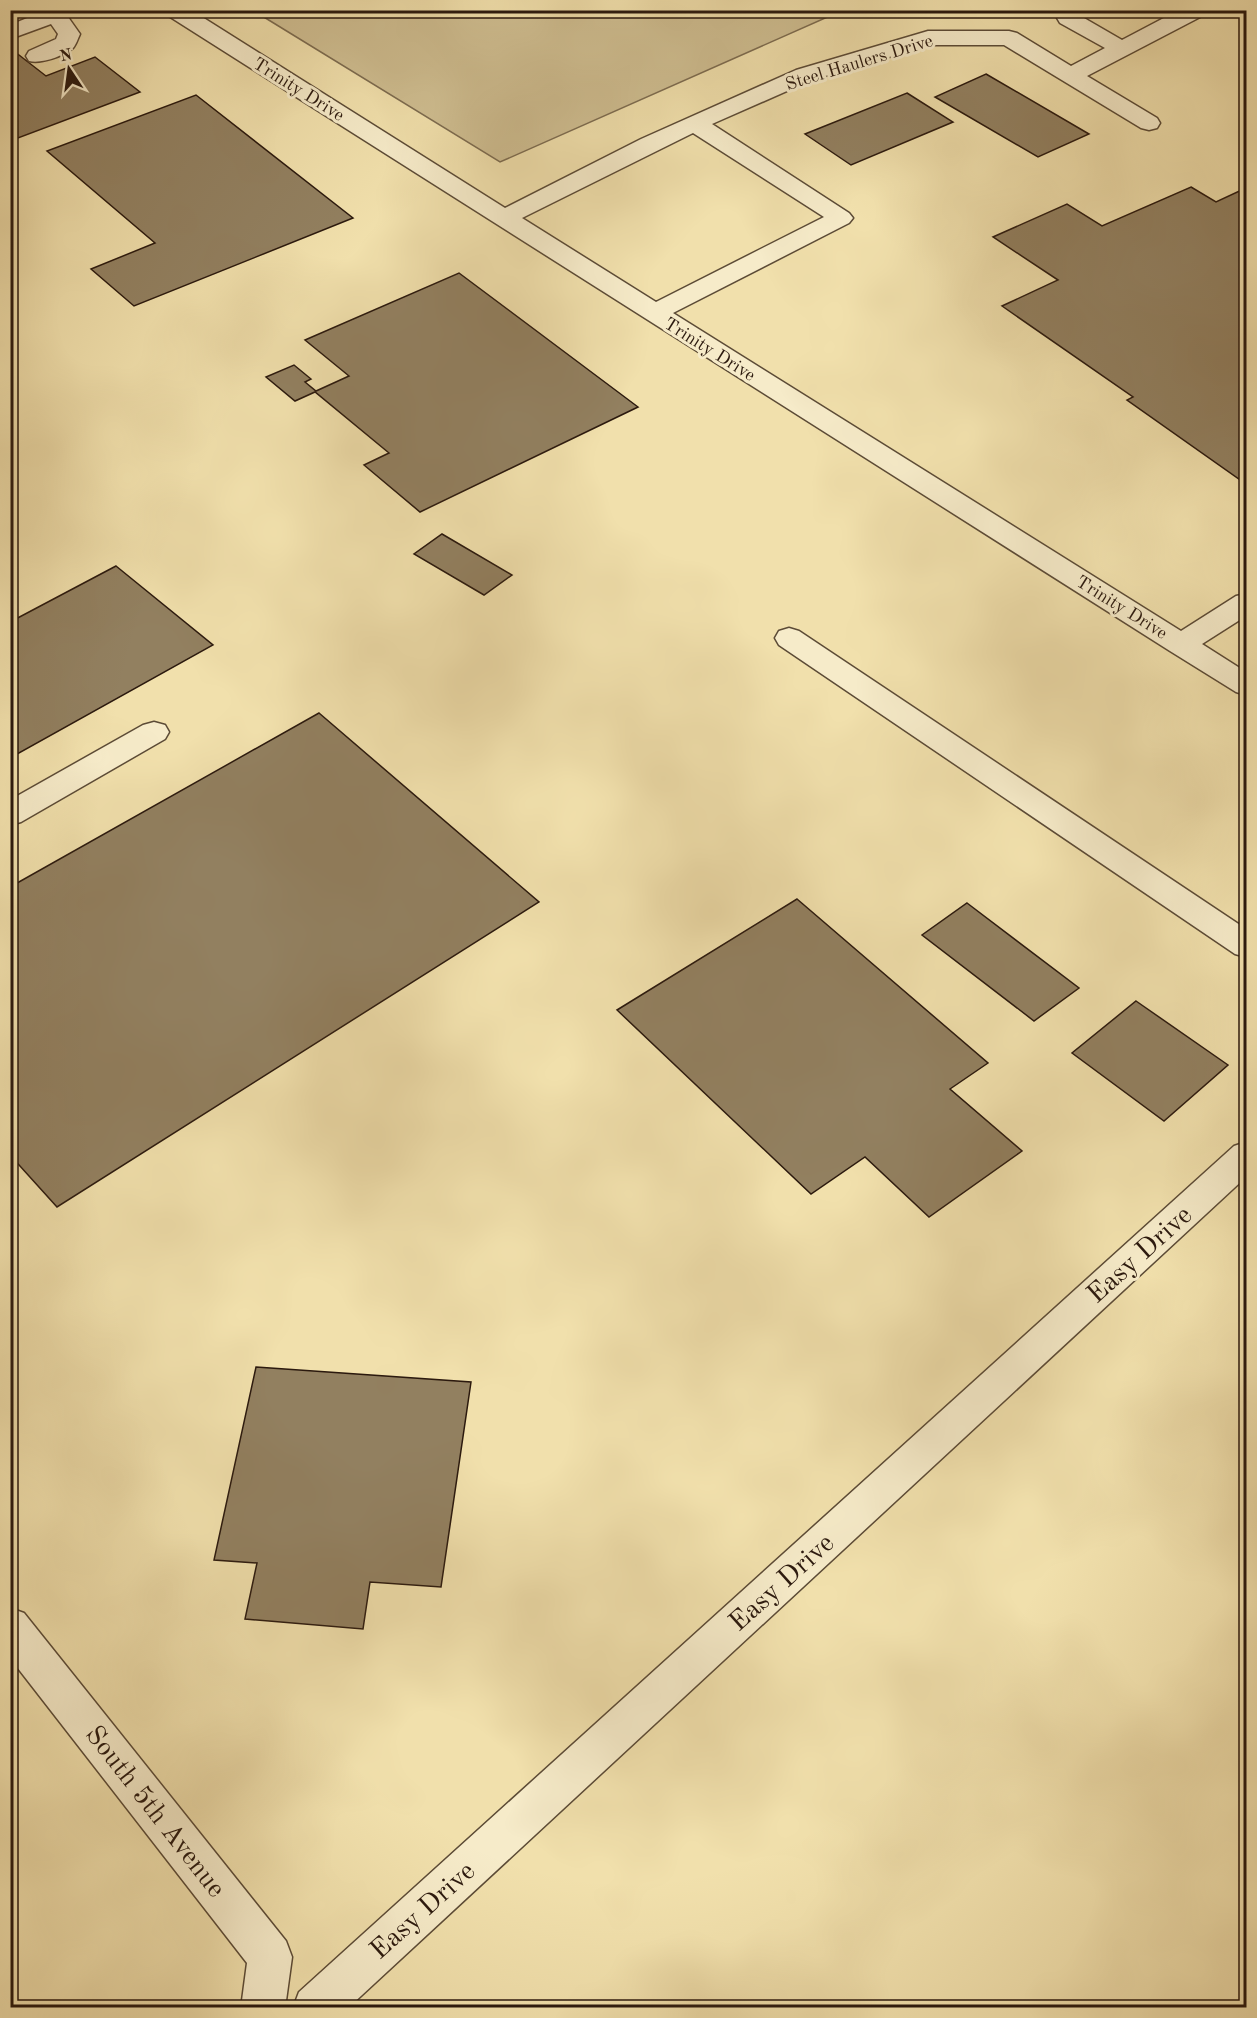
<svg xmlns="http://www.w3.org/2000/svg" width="1257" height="2018" viewBox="0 0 1257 2018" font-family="'Old Standard TT',serif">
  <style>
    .green { fill: #cfbe91; stroke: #7d6c50; stroke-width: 1.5 }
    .building { fill: #928060; stroke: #2b190e; stroke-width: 1.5 }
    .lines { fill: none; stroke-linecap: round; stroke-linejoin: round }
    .minor-casing { stroke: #5c4b36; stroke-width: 3 }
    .minor { fill: #f6ebc9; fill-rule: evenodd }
    .labels { text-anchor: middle; stroke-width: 6; stroke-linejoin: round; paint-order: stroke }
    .far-street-label { font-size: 18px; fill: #2b190e; stroke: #f6ebc9 }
    .near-street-label { font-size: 27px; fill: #2b190e; stroke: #f6ebc9 }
  </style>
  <rect width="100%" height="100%" fill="#f1e0ac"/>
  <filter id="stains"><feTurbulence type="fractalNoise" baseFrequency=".00333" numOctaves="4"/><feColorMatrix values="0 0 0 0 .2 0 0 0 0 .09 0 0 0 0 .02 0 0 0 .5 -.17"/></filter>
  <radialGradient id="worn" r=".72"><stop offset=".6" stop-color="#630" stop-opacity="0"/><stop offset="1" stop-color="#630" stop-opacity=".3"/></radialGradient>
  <path class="green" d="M254,11H841L500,162Z"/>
  <path class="building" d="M10,48L46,76L95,57L140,92L10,141Z
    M986,74L1089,134L1038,157L935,97Z
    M907,93L953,122L851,165L805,134Z
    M196,95L353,218L134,306L91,269L155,243L47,151Z
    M1191,187L1216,202L1246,188V484L1127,400L1133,397L1002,306L1058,280L993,237L1067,204L1102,226Z
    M459,273L638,407L420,512L364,465L389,453L315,392L295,401L266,377L294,365L311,379L305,382L316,391L349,376L305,340Z
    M442,534L512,575L484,595L414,554Z
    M116,566L213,645L10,758V622Z
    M319,713L539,902L57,1207L10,1155V887Z
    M797,899L988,1063L950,1089L1022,1151L929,1217L865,1157L811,1194L617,1010Z
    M967,903L1079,988L1034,1021L922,935Z
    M1136,1001L1228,1065L1164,1121L1072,1053Z
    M256,1367L471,1382L441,1587L370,1582L363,1629L245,1619L257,1563L214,1560Z"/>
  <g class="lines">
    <defs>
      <path id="minor" d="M47,10H77L68,17L80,34C78,38 76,45 73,48C63,56 42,64 29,61L26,56L29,51L56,39L58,34L51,24L10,39V25Z
        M165,10H191L505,208L641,139L796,70L928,31H1009L1017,33L1071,66L1105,48L1060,23L1057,18L1066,10H1093L1084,18L1122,40L1179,10H1206L1204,15L1087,76L1157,118L1160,123L1157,128L1149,130L1141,128L1004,45H929L812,80L712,124L849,213L853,218L849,223L673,313L1181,631L1236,596L1246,594V616L1202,644L1246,672V695L1236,692L1170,651L167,15ZM693,133L824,217L656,302L522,218Z
        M789,628L799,631L1246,929V957L1235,954L779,645L775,638L779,631Z
        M154,722L165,725L169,732L165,739L21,822L10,825V800L143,725Z
        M1246,1142V1177L348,2008H293L299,1992L1234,1146Z
        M10,1608L24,1613L286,1941L292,1957L285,2008H241L247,1963L10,1658Z"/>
    </defs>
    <use href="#minor" class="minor-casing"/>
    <use href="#minor" class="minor"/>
  </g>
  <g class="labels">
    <g class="far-street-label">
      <text transform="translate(859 62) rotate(-17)" y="6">Steel Haulers Drive</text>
      <text transform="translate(299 89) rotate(32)" y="6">Trinity Drive</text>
      <text transform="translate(710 349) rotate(32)" y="6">Trinity Drive</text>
      <text transform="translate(1122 607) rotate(32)" y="6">Trinity Drive</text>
    </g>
    <g class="near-street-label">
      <text transform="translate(1139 1254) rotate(-42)" y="9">Easy Drive</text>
      <text transform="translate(781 1582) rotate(-42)" y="9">Easy Drive</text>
      <text transform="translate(156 1811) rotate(52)" y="9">South 5th Avenue</text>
      <text transform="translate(422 1910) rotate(-42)" y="9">Easy Drive</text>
    </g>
  </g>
  <rect width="1257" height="2018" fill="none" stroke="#f1e0ac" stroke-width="36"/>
  <rect x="12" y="12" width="1233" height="1994" fill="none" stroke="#2b190e" stroke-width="3"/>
  <rect x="18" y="18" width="1221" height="1982" fill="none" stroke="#2b190e" stroke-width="1.5"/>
  <g transform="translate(69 69) rotate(347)" stroke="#f6ebc9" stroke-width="4.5" paint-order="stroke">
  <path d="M0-4.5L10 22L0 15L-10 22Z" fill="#2b190e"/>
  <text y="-9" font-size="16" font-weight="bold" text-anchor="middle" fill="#2b190e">N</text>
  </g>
  <rect width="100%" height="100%" filter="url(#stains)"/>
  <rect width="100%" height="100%" fill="url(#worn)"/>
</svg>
